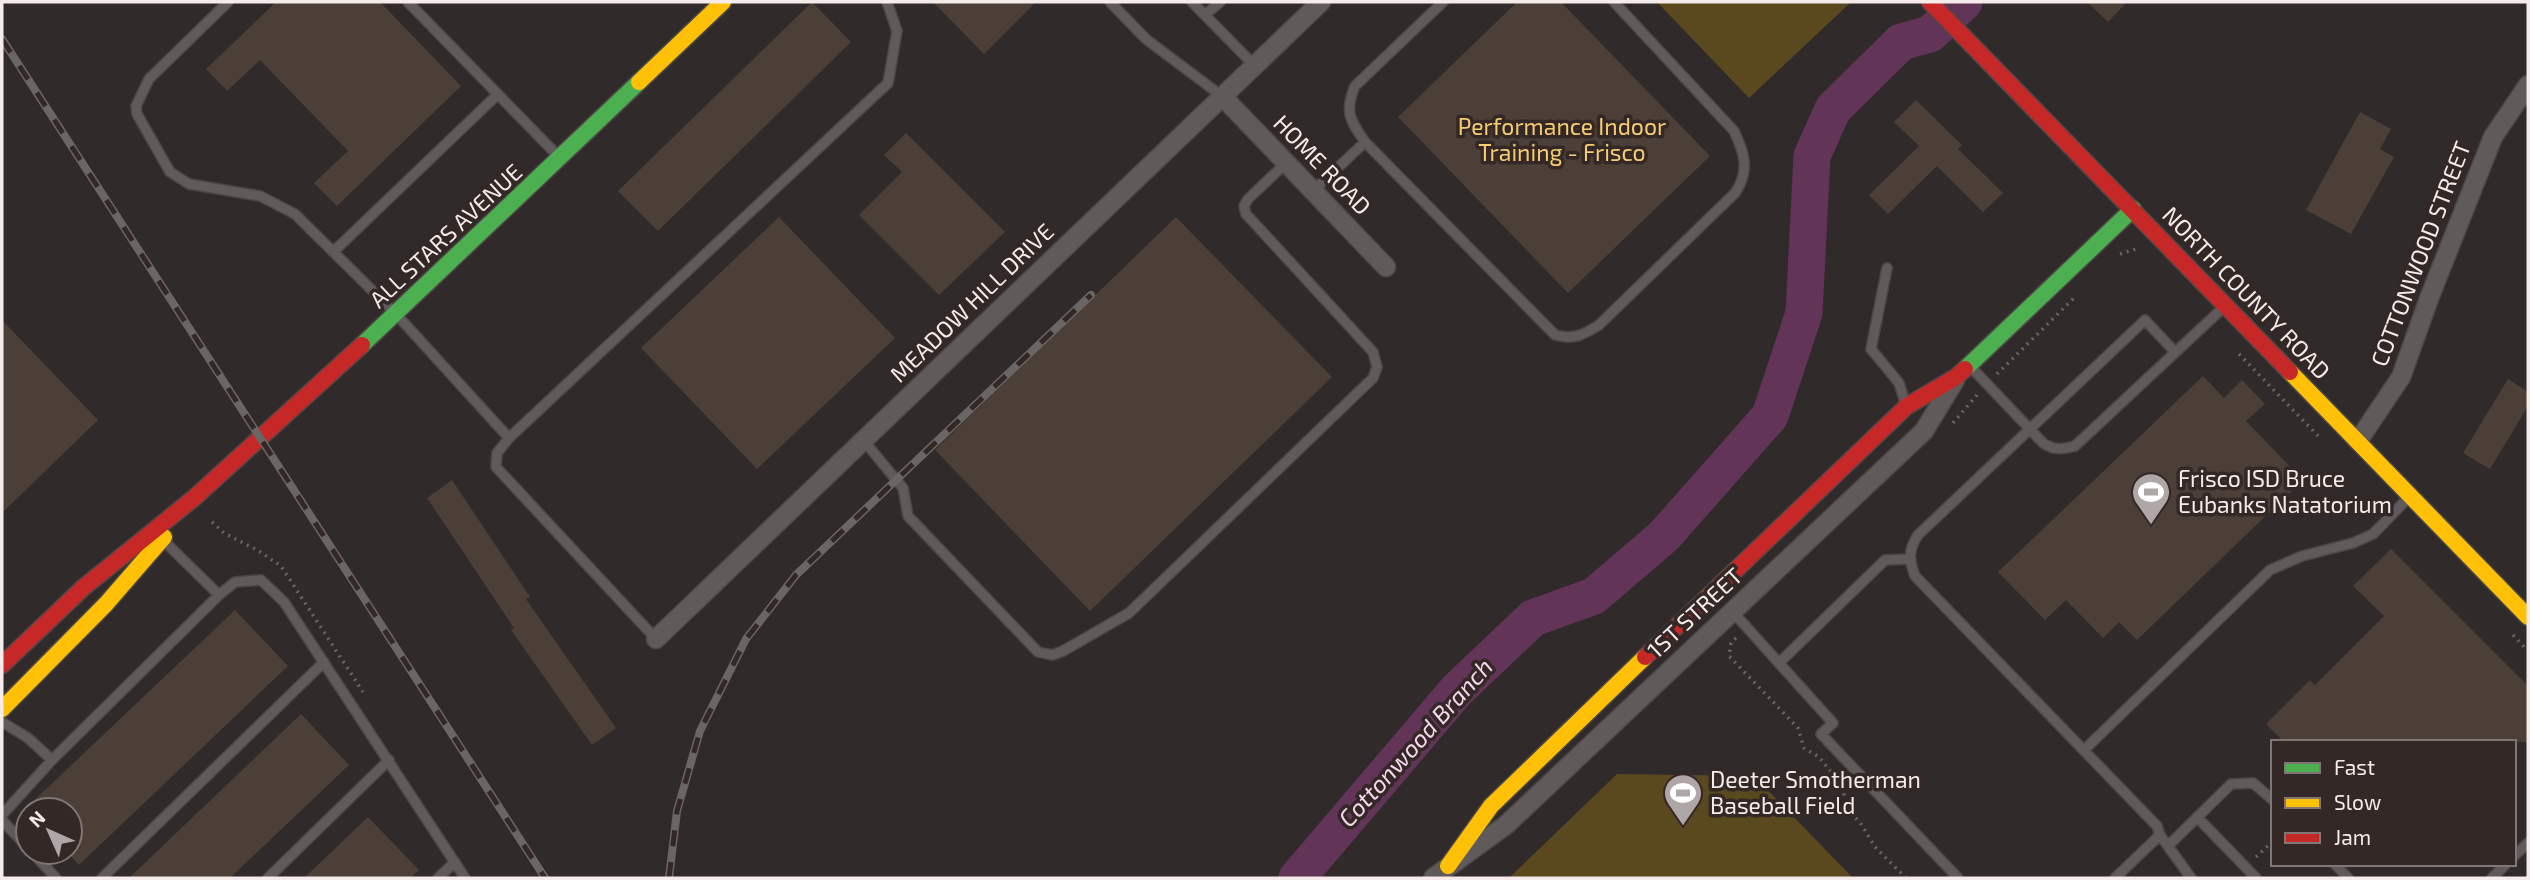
<svg xmlns="http://www.w3.org/2000/svg" width="2530" height="880" viewBox="0 0 2530 880" font-family="'Exo 2',sans-serif">
  <style>
    .green { fill: #5a481f }
    .lines { fill: none; stroke-linecap: round; stroke-linejoin: round }
    .river { stroke: #623458; stroke-width: 37 }
    .building { fill: #4c3f37 }
    .lane-casing { stroke: #4c4746; stroke-width: 12 }
    .street-casing { stroke: #4c4746; stroke-width: 21 }
    .fast-casing { stroke: #4c4746; stroke-width: 19 }
    .slow-casing { stroke: #4c4746; stroke-width: 19 }
    .jam-casing { stroke: #4c4746; stroke-width: 19 }
    .path { stroke: #6a6665; stroke-width: 3.5; stroke-dasharray: 2 5; stroke-linecap: butt }
    .lane { stroke: #605b5a; stroke-width: 9 }
    .street { stroke: #605b5a; stroke-width: 18 }
    .fast { stroke: #4caf50; stroke-width: 16 }
    .slow { stroke: #ffc107; stroke-width: 16 }
    .jam { stroke: #c62828; stroke-width: 16 }
    .rail-casing { stroke: #6a6665; stroke-width: 8 }
    .rail { stroke: #342826; stroke-width: 5; stroke-dasharray: 16; stroke-linecap: butt }
    .labels { text-anchor: middle; stroke-width: 7; stroke-linejoin: round; paint-order: stroke }
    .park-label { font-size: 23px; fill: #f5cc70; stroke: #342826 }
    .street-label { font-size: 23px; fill: #f4ebea; stroke: #342826 }
    .poi-label { font-size: 23px; fill: #f4ebea; stroke: #342826; text-anchor: start }
    .water-label { font-size: 24px; font-style: italic; fill: #f7d7ef; stroke: #342826 }
  </style>
  <rect width="100%" height="100%" fill="#302a2a"/>
  <path class="green" d="M1657,2H1851L1749,98Z
    M1617,774L1754,776L1853,878H1509Z"/>
  <g class="lines">
    <path class="river" d="M1297,878L1457,690L1533,618L1594,596L1664,536L1770,416L1804,313L1812,156L1833,109L1901,42L1930,34L1964,2"/>
  </g>
  <path class="building" d="M276,2H380L461,86L337,206L314,183L348,151L260,60L227,91L206,69Z
    M812,2L851,42L658,231L618,191Z
    M933,2H1036L984,54Z
    M1517,2H1561L1710,156L1568,293L1398,117Z
    M2087,2H2127L2108,22Z
    M1916,100L1962,145L1958,149L2003,193L1983,212L1937,166L1888,214L1869,195L1919,146L1894,122Z
    M2360,112L2391,129L2380,149L2394,157L2351,234L2306,210Z
    M906,133L1005,232L939,295L859,215L902,172L884,155Z
    M779,217L895,338L757,469L641,348Z
    M1176,217L1332,377L1090,611L935,450Z
    M2,320L98,420L2,513Z
    M2203,376L2224,398L2242,380L2265,404L2246,421L2303,480L2137,640L2119,622L2103,638L2066,600L2045,620L1998,572Z
    M2508,379L2528,392V406L2490,469L2463,453Z
    M452,480L530,597L526,599L616,728L592,745L511,630L514,628L427,498Z
    M2391,549L2528,686V742H2284L2266,724L2310,680L2315,685L2384,616L2353,586Z
    M235,610L288,666L79,865L70,855V810H24Z
    M301,714L349,765L230,878H129Z
    M368,817L419,870L410,878H304Z"/>
  <g class="lines">
    <defs>
      <path id="lane" d="M228,2L149,79L136,106L137,114L170,172L189,184L260,196L295,214L396,314L509,438L497,453L496,467L656,639
        M408,2L558,156
        M1110,2L1146,39L1223,97
        M1192,2L1255,66
        M1443,2L1355,86C1344,112 1350,120 1365,142L1555,335C1574,340 1583,335 1599,325L1735,193C1750,171 1745,154 1734,131L1614,2
        M1205,15L1220,2
        M1313,191L1365,142
        M333,252L498,94
        M1887,268L1871,349L1899,383L1906,405
        M2175,352L2145,320L1918,535C1908,550 1909,560 1915,576L2157,826L2160,835L2191,878
        M1969,365L2043,443C2055,451 2062,449 2075,446L2225,306
        M509,438L888,83L897,31L887,2
        M864,441L903,488L908,516L1038,652L1052,655L1063,651L1129,613L1373,378L1377,367L1373,352L1246,214L1244,206L1248,199L1286,163
        M219,595L235,582L261,580L284,602L465,878
        M1733,612L1833,723L1821,734L1958,878
        M1779,663L1885,560L1909,559
        M2,722L28,738L52,760L219,595L163,540
        M2084,750L2270,570L2302,556L2353,543L2373,534L2410,496
        M2,815L52,760
        M2197,817L2256,878
        M2,820L28,848
        M2168,846L2231,784L2253,783L2273,800
        M32,852L56,878
        M2514,856L2528,843
        M2335,864L2348,878
        M102,878L324,662
        M268,878L389,760
        M438,878L455,862
        M2115,878L2160,835
        M2492,878L2506,864"/>
      <path id="street" d="M1223,97L1386,267
        M2358,441L2401,377L2430,296L2493,137L2528,85
        M656,639L1321,2
        M1433,878L1506,825L1924,431L1955,380"/>
      <path id="fast" d="M362,345L639,82
        M1965,369L2133,209"/>
      <path id="slow" d="M639,82L723,2
        M2290,372L2528,617
        M2,709L106,604L164,537
        M1448,866L1491,806L1645,657"/>
      <path id="jam" d="M1930,2L2290,372
        M1645,657L1907,406L1956,377L1965,369
        M2,665L84,587L194,498L362,345"/>
    </defs>
    <use href="#lane" class="lane-casing"/>
    <use href="#street" class="street-casing"/>
    <use href="#fast" class="fast-casing"/>
    <use href="#slow" class="slow-casing"/>
    <use href="#jam" class="jam-casing"/>
    <path class="path" d="M2120,254L2136,249L2139,251
      M2239,354L2321,439
      M1997,374L2074,298
      M1953,423L1977,395
      M212,522L224,533L259,551L281,566L363,692
      M2513,635L2528,651
      M1736,638L1731,643L1729,656L1798,728L1804,748L1819,757L1841,784L1848,809L1861,824L1875,847L1906,878
      M2256,857L2273,841"/>
    <use href="#lane" class="lane"/>
    <use href="#street" class="street"/>
    <use href="#fast" class="fast"/>
    <use href="#slow" class="slow"/>
    <use href="#jam" class="jam"/>
    <defs>
      <path id="rail" d="M2,39L545,878
        M669,878L677,811L700,731L746,639L796,575L1091,295"/>
    </defs>
    <use href="#rail" class="rail-casing"/>
    <use href="#rail" class="rail"/>
  </g>
  <defs>
    <symbol id="stadium-pin" viewBox="-11 -11 22 30"><path d="M0 17L-7.5 6A9.5 9.5 0 1 1 7.5 6Z" fill="#afa7a7" stroke="#342826"/><path d="M0-5a6.5 5 0 1 0 0 10a6.5 5 0 1 0 0-10ZM-3.5-1.8h7v3.6h-7Z" fill="#fff"/></symbol>
  </defs>
  <g fill-rule="evenodd">
    <use href="#stadium-pin" x="2129" y="470" width="44" height="60"/>
    <use href="#stadium-pin" x="1661" y="771" width="44" height="60"/>
  </g>
  <g class="labels">
    <g class="park-label">
      <text x="1562" y="135">Performance Indoor<tspan x="1562" dy="26">Training - Frisco</tspan></text>
    </g>
    <g class="street-label">
      <text transform="translate(1322 165) rotate(46)" y="8">HOME ROAD</text>
      <text transform="translate(446 236) rotate(-43)" y="8">ALL STARS AVENUE</text>
      <text transform="translate(2421 254) rotate(-69)" y="8">COTTONWOOD STREET</text>
      <text transform="translate(2246 293) rotate(46)" y="8">NORTH COUNTY ROAD</text>
      <text transform="translate(972 303) rotate(-44)" y="8">MEADOW HILL DRIVE</text>
      <text transform="translate(1695 613) rotate(-43)" y="8">1ST STREET</text>
    </g>
    <g class="poi-label">
      <text x="2178" y="487">Frisco ISD Bruce<tspan x="2178" dy="26">Eubanks Natatorium</tspan></text>
      <text x="1710" y="788">Deeter Smotherman<tspan x="1710" dy="26">Baseball Field</tspan></text>
    </g>
    <g class="water-label">
      <text transform="translate(1416 743) rotate(-48)" y="8">Cottonwood Branch</text>
    </g>
  </g>
  <rect width="2530" height="880" fill="none" stroke="#f4ebea" stroke-width="7"/>
  <rect x="2271" y="740" width="245" height="126" fill="#342826" stroke="#817674" stroke-width="2"/>
  <rect x="2285" y="763" width="35" height="10" fill="#4caf50" stroke="#817674" stroke-width="2"/>
  <text x="2334" y="775" font-size="21" fill="#f4ebea">Fast</text>
  <rect x="2285" y="798" width="35" height="10" fill="#ffc107" stroke="#817674" stroke-width="2"/>
  <text x="2334" y="810" font-size="21" fill="#f4ebea">Slow</text>
  <rect x="2285" y="833" width="35" height="10" fill="#c62828" stroke="#817674" stroke-width="2"/>
  <text x="2334" y="845" font-size="21" fill="#f4ebea">Jam</text>
  <g transform="translate(49 831) rotate(315)"><circle r="33" fill="#342826" stroke="#817674" stroke-width="2"/>
  <path d="M0-5L12 26L0 18L-12 26Z" fill="#afa7a7"/>
  <text y="-10" font-size="19" font-weight="bold" text-anchor="middle" fill="#f4ebea">N</text>
  </g>
</svg>
